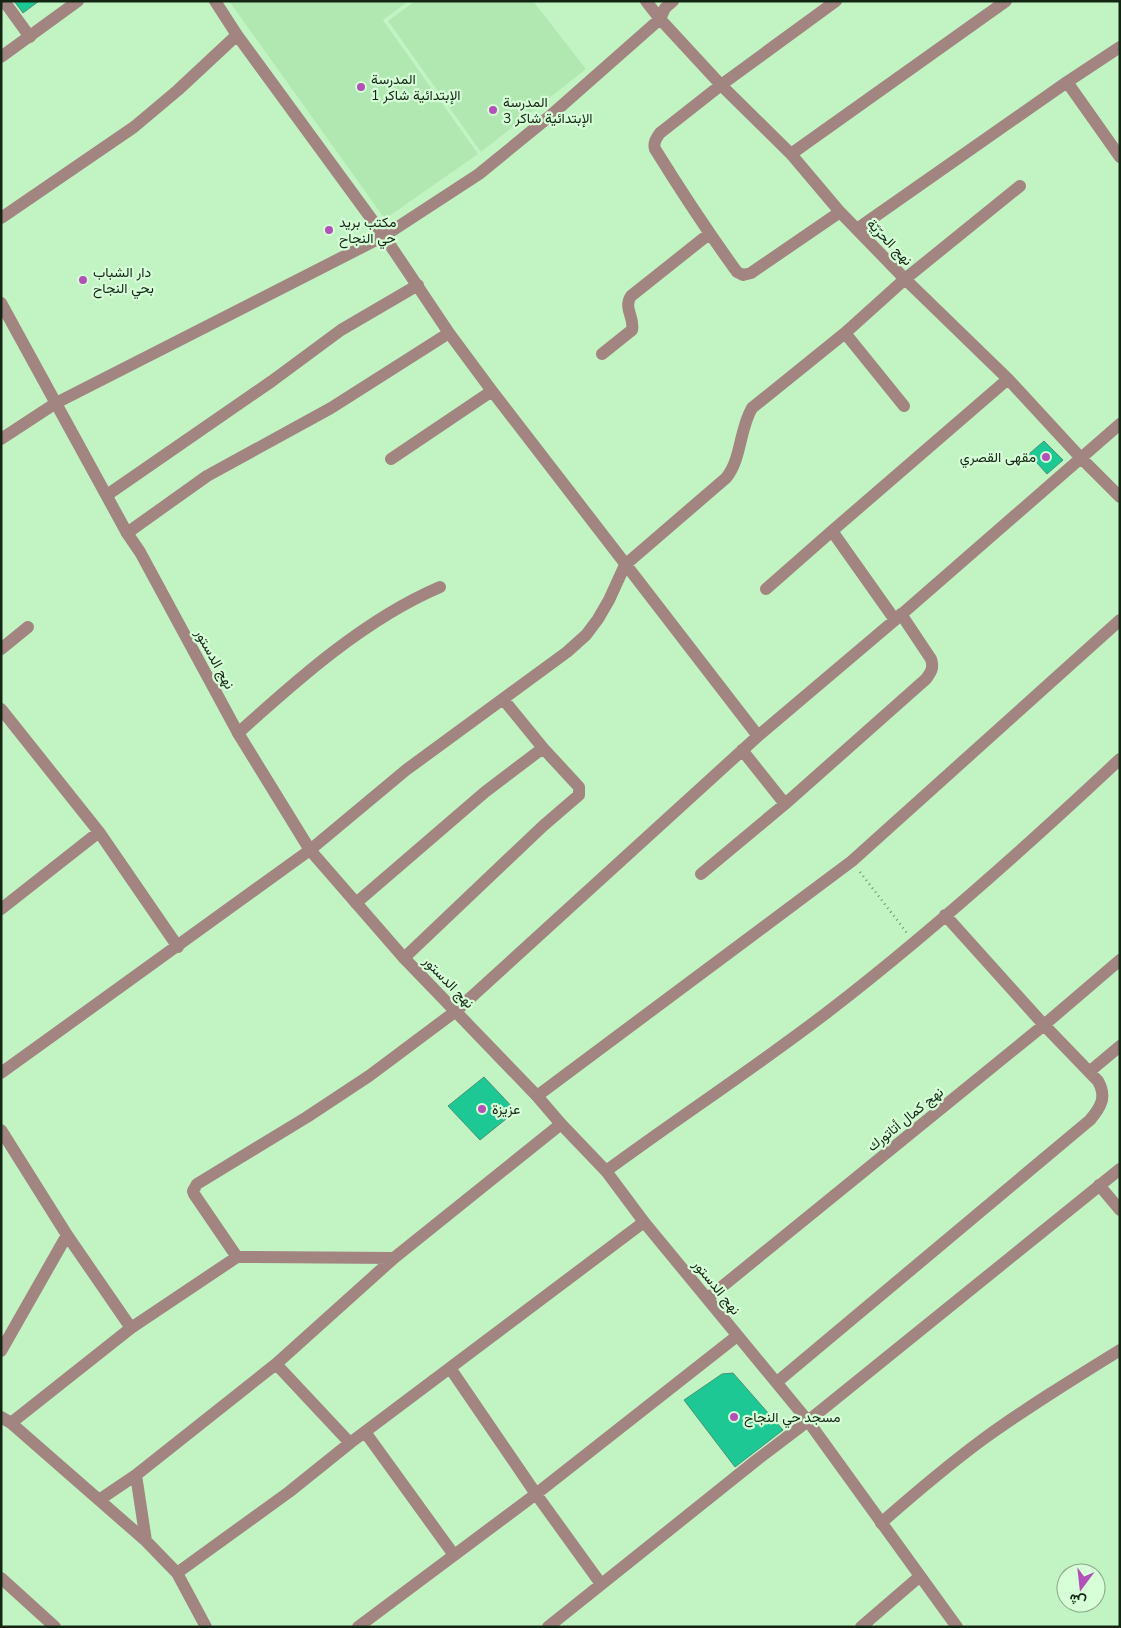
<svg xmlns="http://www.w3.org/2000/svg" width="1121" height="1628" viewBox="0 0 1121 1628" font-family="'Nunito Sans',Vazirmatn,sans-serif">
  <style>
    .built { fill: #b1e8b2 }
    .building { fill: #1dc895; stroke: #4c9175 }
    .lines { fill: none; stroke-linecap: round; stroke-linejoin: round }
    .path { stroke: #6d906e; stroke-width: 2.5; stroke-dasharray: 1 4; stroke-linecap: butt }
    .minor { stroke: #a28480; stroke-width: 12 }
    .tertiary { stroke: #a28480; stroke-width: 12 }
    .poi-dot { fill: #b351b8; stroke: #d6fed7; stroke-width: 2 }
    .labels { text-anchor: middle; stroke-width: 4.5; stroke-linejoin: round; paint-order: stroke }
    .poi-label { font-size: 14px; fill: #132614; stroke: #d6fed7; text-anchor: start }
    .street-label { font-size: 14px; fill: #132614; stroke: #d6fed7 }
  </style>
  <rect width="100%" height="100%" fill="#c2f4c3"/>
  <path class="built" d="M229,1H409L383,20L478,154L385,219Z
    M415,1H533L586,69L481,152L388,21Z"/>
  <path class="building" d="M14,1H39L23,13Z
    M1044,441L1063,460L1047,474L1029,454Z
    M484,1077L516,1111L480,1140L448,1106Z
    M733,1373L783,1430L735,1467L684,1400L722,1374Z"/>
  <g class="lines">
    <path class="path" d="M860,872L907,933"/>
    <path class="minor" d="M4,1L30,37
      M215,1L237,35L384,236L449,333L492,391L758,736
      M646,1L660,19L721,85L791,154L840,212L905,279L1008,379L1080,457L1120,497
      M836,1L721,85L660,133C656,138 653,143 655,149C681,191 708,232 737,272L743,275L751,273L840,212
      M1067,82L1120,157
      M791,154L1006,1
      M1,218L134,127L178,90L237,35
      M857,229L1067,82L1120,47
      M845,333L904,406
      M602,354L632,330C635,318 623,308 631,296L709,234
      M1,439L56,403L384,236L479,174L550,116L660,19L665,8L673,1
      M391,459L492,391
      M107,495L272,381L341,330L418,285
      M832,531L1008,379
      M127,533L207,476L331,408L449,333
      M766,589L832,531L895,620
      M1,649L28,627
      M1,709L99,832L178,947
      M238,733C298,679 365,619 440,587
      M742,750L785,804
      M701,874L785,804L926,679C931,672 934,668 931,659L901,614
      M356,903L485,792L543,748
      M1,909L99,832
      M404,958L543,826L579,795V787L543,748L503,699
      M1089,1072L1120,1046
      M1,1073L310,850L406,770L567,652L586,635L598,619L609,600L625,565L726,478C742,458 739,430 752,408L845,333L905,279L1020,186
      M537,1096L852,861L1120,620
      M1,1130L67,1235L131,1328
      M606,1171C678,1118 753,1069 825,1014C928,935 1025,848 1120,759
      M1099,1185L1120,1210
      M237,1257L194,1194L193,1191L197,1184L307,1117L369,1076L456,1011L758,736L895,620L1120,424
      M708,1298L1044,1025L1120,960
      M1,1351L67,1235
      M276,1364L350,1443
      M450,1368L536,1494L601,1584
      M777,1382L1090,1120C1101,1107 1107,1097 1098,1081L1044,1025L945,915
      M1,1417L11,1423L146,1541L177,1573L206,1627
      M11,1423L131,1328L237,1257L394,1258
      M365,1432L454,1555
      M136,1475L146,1541
      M99,1500L136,1475L276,1364L394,1258L561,1124
      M881,1523C914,1494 947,1466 982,1440C1026,1408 1073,1379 1120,1350
      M177,1573L289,1492L350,1443L644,1222
      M1,1578L55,1627
      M358,1627L536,1494L737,1336
      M548,1627L758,1459L808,1421L1120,1169
      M861,1627L919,1577"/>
    <path class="tertiary" d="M1,57L78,1
      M1,303L127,533L140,552L238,733L310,850L404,958L537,1096L561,1124L606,1171L644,1222L808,1421L957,1627"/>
  </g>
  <g class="poi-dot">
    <circle cx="361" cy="87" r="5"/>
    <circle cx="493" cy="110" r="5"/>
    <circle cx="329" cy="230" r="5"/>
    <circle cx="83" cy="280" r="5"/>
    <circle cx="1046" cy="457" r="5"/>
    <circle cx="482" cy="1109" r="5"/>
    <circle cx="734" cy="1417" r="5"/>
  </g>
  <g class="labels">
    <g class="poi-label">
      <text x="371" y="84">المدرسة<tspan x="371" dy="16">الإبتدائية شاكر 1</tspan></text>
      <text x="503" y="107">المدرسة<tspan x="503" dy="16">الإبتدائية شاكر 3</tspan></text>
      <text x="339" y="227">مكتب بريد<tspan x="339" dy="16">حي النجاح</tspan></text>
      <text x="93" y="277">دار الشباب<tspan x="93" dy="16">بحي النجاح</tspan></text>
      <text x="1036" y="462" text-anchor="end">مقهى القصري</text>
      <text x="492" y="1114">عزيزة</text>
      <text x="744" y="1422">مسجد حي النجاح</text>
    </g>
    <g class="street-label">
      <text transform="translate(890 242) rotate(46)" y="5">نهج الحرّيّة</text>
      <text transform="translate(215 659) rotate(61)" y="5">نهج الدستور</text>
      <text transform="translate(449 982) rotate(46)" y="5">نهج الدستور</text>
      <text transform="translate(905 1119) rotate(-39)" y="5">نهج كمال أتاتورك</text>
      <text transform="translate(717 1287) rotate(51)" y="5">نهج الدستور</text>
    </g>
  </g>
  <rect width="1121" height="1628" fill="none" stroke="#132614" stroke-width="5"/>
  <g transform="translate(1081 1588) rotate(195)"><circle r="24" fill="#d6fed7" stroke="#88a889"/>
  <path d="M0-4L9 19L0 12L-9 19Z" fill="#b351b8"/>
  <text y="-8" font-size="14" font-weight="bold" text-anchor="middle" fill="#132614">ش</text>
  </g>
</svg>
